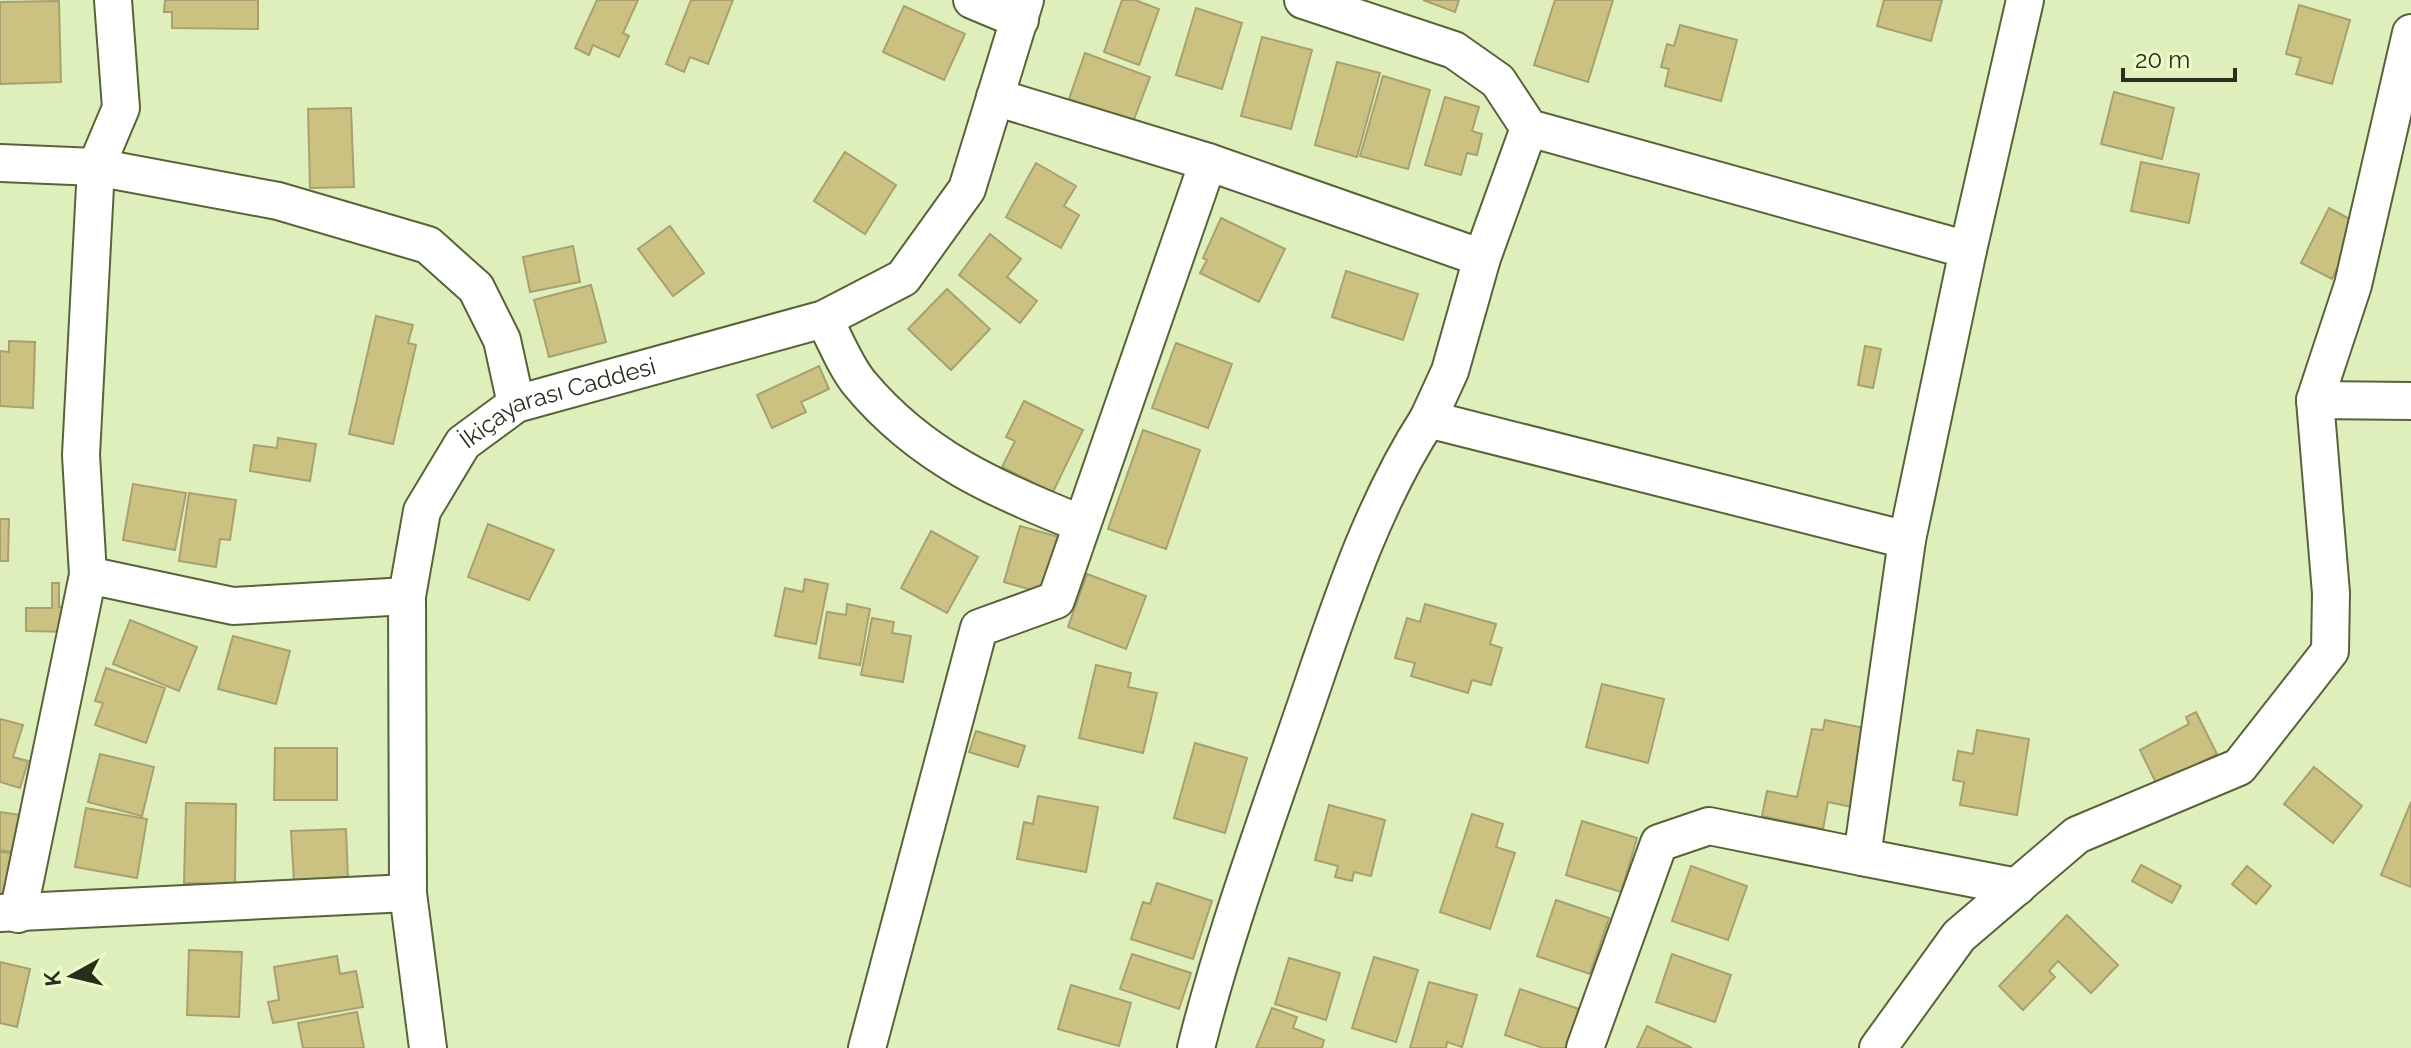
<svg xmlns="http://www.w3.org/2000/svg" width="2411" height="1048" viewBox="0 0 2411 1048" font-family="Raleway,sans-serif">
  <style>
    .building { fill: #cbc281; stroke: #a8a16f; stroke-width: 2 }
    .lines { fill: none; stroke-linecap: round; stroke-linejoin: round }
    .minor-casing { stroke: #576437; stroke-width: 40 }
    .minor { stroke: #fff; stroke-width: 36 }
    .labels { text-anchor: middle; stroke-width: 7; stroke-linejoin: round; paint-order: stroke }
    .street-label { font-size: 24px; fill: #282e1b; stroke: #ecfcc9 }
  </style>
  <rect width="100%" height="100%" fill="#dfefbc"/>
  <path class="building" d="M165,0H258V29L172,28V12H164Z
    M597,0H638L623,33L629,36L619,57L593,45L589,55L575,48Z
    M691,0H733L708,64L690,57L684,72L666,64Z
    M1122,0H1135L1159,9L1139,65L1104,52Z
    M1423,0H1459L1455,12Z
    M1555,0H1613L1588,82L1534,65Z
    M1884,0H1942L1931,41L1877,26Z
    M59,1L61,82L0,84V2Z
    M2299,5L2350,20L2332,84L2296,74L2301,58L2286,54Z
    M904,6L965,34L944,80L883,52Z
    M1196,8L1242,23L1222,89L1176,75Z
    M1680,25L1737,40L1721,101L1665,86L1669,69L1661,67L1667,44L1674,46Z
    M1262,37L1312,50L1291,129L1241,116Z
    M1085,53L1150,77L1133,122L1069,99Z
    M1337,62L1380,73L1357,157L1315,145Z
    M1383,76L1430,90L1408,169L1360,156Z
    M2114,92L2174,108L2162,159L2101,144Z
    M1445,97L1479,107L1472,131L1482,134L1477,155L1467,153L1461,175L1425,165Z
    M351,108L354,187L310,188L308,109Z
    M845,152L896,185L865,234L814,201Z
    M2141,162L2199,174L2189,223L2131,211Z
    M1036,163L1076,186L1064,206L1079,215L1061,248L1006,217Z
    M2329,208L2359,224L2332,279L2301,263Z
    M1221,218L1285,249L1259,302L1200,273L1207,260L1203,258Z
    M670,226L704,273L673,296L638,249Z
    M990,234L1021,259L1007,277L1037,301L1020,323L959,275Z
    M573,246L580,282L530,292L523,257Z
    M1346,271L1418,294L1403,340L1332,317Z
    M591,285L606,342L549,357L534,300Z
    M947,289L990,329L951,370L908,329Z
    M376,316L413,325L408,343L416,345L393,444L349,434Z
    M9,341L35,342L33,408L0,406V351L9,352Z
    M1176,343L1232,364L1208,428L1152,408Z
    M1865,346L1881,349L1873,388L1858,385Z
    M819,366L829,389L801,402L806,412L772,428L757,395Z
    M1024,401L1083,430L1053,492L1002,467L1015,441L1006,437Z
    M1143,430L1200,450L1166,549L1108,529Z
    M278,438L316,444L310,481L250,471L254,445L277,448Z
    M133,484L186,493L175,550L123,540Z
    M189,493L236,500L230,540L220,539L216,567L179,561Z
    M0,519H9L8,561H0Z
    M488,524L554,550L529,600L468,577Z
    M1020,526L1062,538L1046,594L1004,582Z
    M931,531L978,557L947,613L901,588Z
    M1087,574L1146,596L1126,649L1068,627Z
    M805,579L828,584L816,644L775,636L785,588L803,592Z
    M52,583H59V607H70L69,632L26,631V608H52Z
    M847,604L870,609L860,665L819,658L827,612L846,615Z
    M1425,604L1496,624L1490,644L1502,648L1491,685L1472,680L1468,693L1411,676L1415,663L1395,658L1407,618L1420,622Z
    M872,618L894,622L892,633L911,636L903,682L861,675Z
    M130,620L197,647L179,691L113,664Z
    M233,636L290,651L276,704L218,689Z
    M1096,665L1131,673L1128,687L1157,693L1143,753L1079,738Z
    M106,668L165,688L146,743L95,725L103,703L95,701Z
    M1602,684L1664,699L1648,763L1586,747Z
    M2196,712L2217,754L2157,785L2140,750L2189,724L2186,717Z
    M0,719L23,725L13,757L28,761L20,788L0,782Z
    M1825,720L1874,730L1857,808L1828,802L1823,829L1762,816L1767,791L1797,797L1812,729L1823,730Z
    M1977,730L2029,739L2017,815L1960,805L1964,782L1953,780L1958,751L1973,754Z
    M976,731L1025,746L1018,767L969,752Z
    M1195,743L1247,758L1225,833L1174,818Z
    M275,748H337V800H274Z
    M100,754L154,767L142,816L88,802Z
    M2314,767L2362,806L2333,843L2284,804Z
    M1038,796L1098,807L1086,872L1017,859L1024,822L1033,824Z
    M2411,802V887L2381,875Z
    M186,803L236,804L235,884L184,883Z
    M1329,805L1385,820L1371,876L1354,872L1352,881L1335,877L1338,866L1315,860Z
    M86,808L147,819L137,878L75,867Z
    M0,812L27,816L22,854L0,850Z
    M1472,814L1503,824L1496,847L1515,853L1490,929L1440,912Z
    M1582,821L1637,838L1621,892L1566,875Z
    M346,829L348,879L294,882L291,831Z
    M0,852L12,853L6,903L0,902Z
    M2141,865L2181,886L2172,903L2132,881Z
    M1691,866L1747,886L1728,940L1672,921Z
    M2247,866L2271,886L2256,904L2232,884Z
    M1157,883L1212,901L1193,959L1131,939L1143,902L1150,904Z
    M1556,900L1609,918L1590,974L1537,956Z
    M2067,915L2118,965L2091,993L2058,961L2049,971L2055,977L2023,1010L1999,986Z
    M189,950L242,952L239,1017L187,1015Z
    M1132,954L1191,973L1179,1009L1120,989Z
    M1672,954L1731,975L1715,1022L1656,1002Z
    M337,956L340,974L356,971L363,1007L273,1023L268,1002L279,1000L274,967Z
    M1374,957L1418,970L1396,1042L1352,1028Z
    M1289,958L1340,973L1326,1020L1275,1004Z
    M0,962L30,969L17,1027L0,1023Z
    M1429,982L1477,995L1462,1047L1447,1042L1446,1048H1410Z
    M1071,985L1131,1003L1119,1046L1058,1029Z
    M1520,989L1582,1010L1569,1048H1543L1505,1035Z
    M1272,1008L1297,1017L1293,1028L1324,1040L1322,1048H1256Z
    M357,1012L364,1048H303L298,1023Z
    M1647,1026L1692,1048H1637Z"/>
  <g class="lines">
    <defs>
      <g id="minor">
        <path d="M972,0L1020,20"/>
        <path d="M1303,0L1454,50L1498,81L1529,128L1968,250L1907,540"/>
        <path d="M995,97L1208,162L1482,258"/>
        <path d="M0,163L96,167L278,201L428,245L476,288L502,340L516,404"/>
        <path d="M1968,250L2025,0"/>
        <path d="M824,319C835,339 845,366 860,384C921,457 996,490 1082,524"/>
        <path d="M2315,400L2411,401"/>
        <path d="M1428,419L1450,371L1482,258L1529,128"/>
        <path d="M88,575L233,606L407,596"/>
        <path d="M0,913L408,893"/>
        <path d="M18,914L88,575L81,455L96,167L121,108L113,0"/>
        <path id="s1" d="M428,1048L408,893L407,596L422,511L463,443L516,404L824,319L903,278L967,189L1025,0"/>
        <path d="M867,1048L979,628L1056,600L1208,162"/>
        <path d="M1196,1048C1223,940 1261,836 1297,731C1334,625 1367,513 1428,419L1907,540L1862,857L2017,887"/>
        <path d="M1585,1048L1659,843L1709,826L1862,857"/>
        <path d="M1878,1048L1959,936L2077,835L2239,767L2330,651L2331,593L2315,400L2353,285L2411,33"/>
      </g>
    </defs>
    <use href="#minor" class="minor-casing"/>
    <use href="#minor" class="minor"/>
  </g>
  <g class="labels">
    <g class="street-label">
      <text dy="8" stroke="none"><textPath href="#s1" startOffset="724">İkiçayarası Caddesi</textPath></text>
    </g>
  </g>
  <g transform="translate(72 976) rotate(262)" stroke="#ecfcc9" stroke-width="6" paint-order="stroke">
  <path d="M0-6L14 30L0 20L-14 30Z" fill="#282e1b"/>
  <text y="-12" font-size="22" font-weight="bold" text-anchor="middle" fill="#282e1b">K</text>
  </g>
  <path d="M2123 68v12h112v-12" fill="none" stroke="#282e1b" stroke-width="4"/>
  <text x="2135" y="68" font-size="24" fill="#282e1b" stroke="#ecfcc9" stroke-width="6" paint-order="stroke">20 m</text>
</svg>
